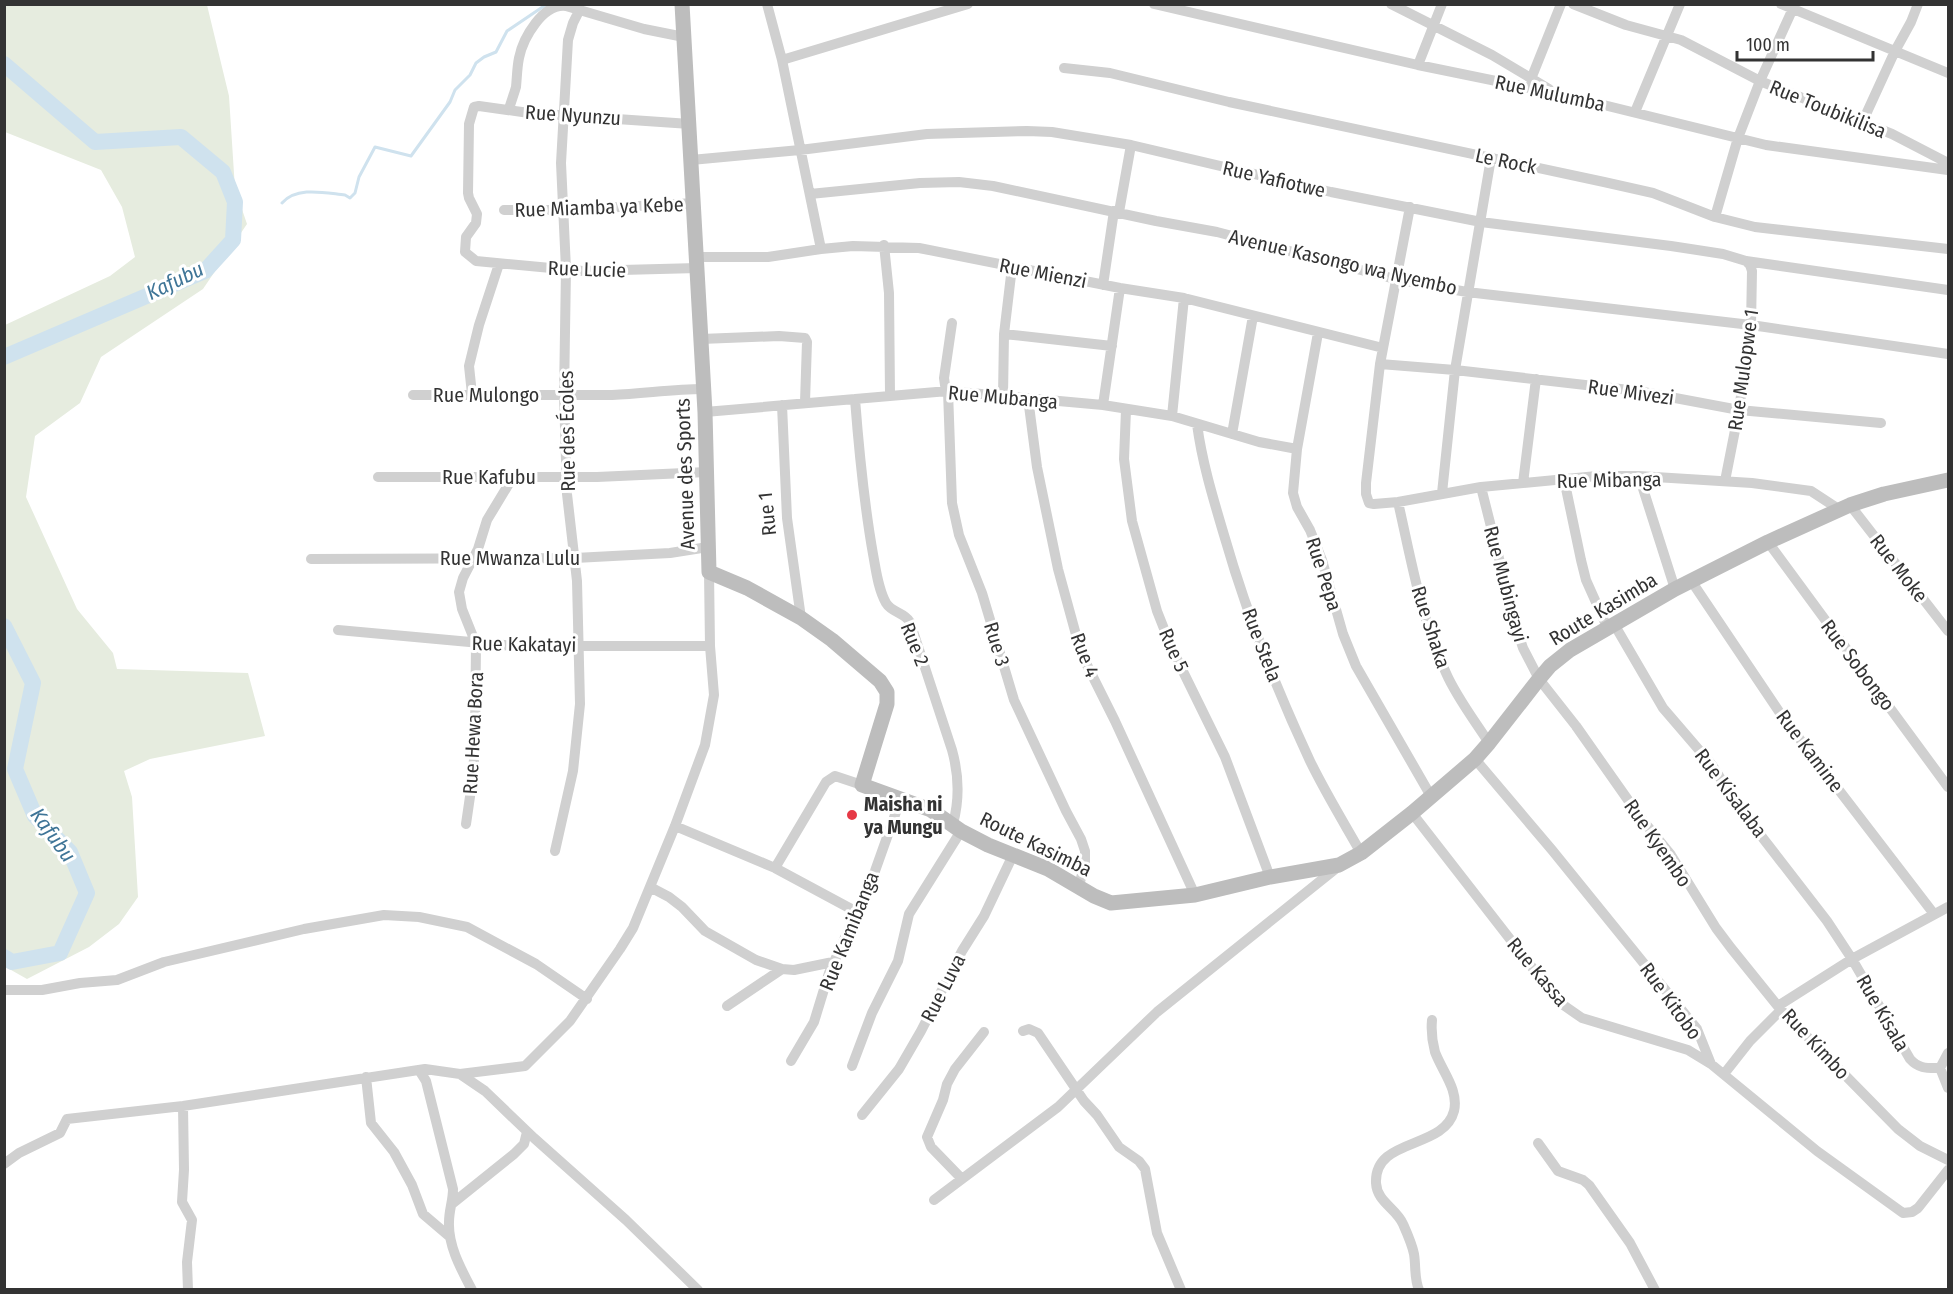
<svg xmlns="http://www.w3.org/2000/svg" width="1953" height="1294" viewBox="0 0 1953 1294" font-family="'Fira Sans Condensed',sans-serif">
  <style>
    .green { fill: #e6ecdf }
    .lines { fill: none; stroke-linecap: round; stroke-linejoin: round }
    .stream { stroke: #cfe2ee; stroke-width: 3 }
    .river { stroke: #cfe2ee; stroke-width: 16 }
    .street { stroke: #d0d0d0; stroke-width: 10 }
    .secondary { stroke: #bdbdbd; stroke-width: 15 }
    .poi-dot { fill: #e63946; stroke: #fff; stroke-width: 2 }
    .labels { text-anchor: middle; stroke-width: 6; stroke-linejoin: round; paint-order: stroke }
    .street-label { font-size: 20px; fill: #333; stroke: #fff }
    .poi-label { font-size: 20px; font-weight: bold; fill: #333; stroke: #fff; text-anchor: start }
    .water-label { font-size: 21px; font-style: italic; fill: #3f7597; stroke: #fff }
  </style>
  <rect width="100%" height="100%" fill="#fff"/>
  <path class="green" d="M5,4L207,5L229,96L235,189L247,224L203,289L101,357L80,403L35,436L26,497L77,609L113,653L117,669L248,673L265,736L150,759L124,771L132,797L138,897L119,924L89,947L27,979L4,966L5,325L110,276L135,257L122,207L101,170L5,132Z"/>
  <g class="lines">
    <path class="stream" d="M282,203C297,186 325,193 345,195L350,198L355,193L359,177L375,147L411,156L450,102L455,90L470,75L476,63L484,57L496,52L507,31L547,4"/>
    <path class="river" d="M4,64L95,142L181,137L223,172L235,202L233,240L205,271L4,357
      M4,626L33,683L15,769L35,816L70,852L87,893L60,953L12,962L4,957"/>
    <path class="street" d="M767,4L782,60L821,249
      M1154,4L1418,65L1559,94L1766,145L1948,170
      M1391,4L1492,55L1549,89
      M1573,4L1626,25L1681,40L1760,81L1892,134L1948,163
      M1781,4L1948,73
      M782,60L968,4
      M1418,65L1442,4
      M1064,68L1110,73L1229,102L1604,182L1653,193L1715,217L1755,227L1948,249
      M1531,79L1561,4
      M509,109C511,102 514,94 516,87C517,77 517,68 519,58C523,38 543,3 566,6L644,29L684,37
      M1635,112L1680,4
      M1862,123L1895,51L1911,22L1918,4
      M690,124L529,113L479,106L474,107L469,124L468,193L469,198L477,214L476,223L466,237L465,252L476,261L583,271L698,268
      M691,160L800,150L927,134L1027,131L1052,132L1131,145L1331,192L1481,222L1671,246L1723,254L1746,261L1948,290
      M810,194L920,183L959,182L993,186L1156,221L1217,232L1395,279L1467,292L1751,325L1948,354
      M1410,207L1380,364L1366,483V494L1369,503L1374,504L1398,502L1481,487L1597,476H1639L1752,483L1811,491L1840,510
      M504,210H563L695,203
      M1119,212L1131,145
      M1715,217L1738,138L1760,81L1795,4
      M884,245L889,293L890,395
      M697,257H768L821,249L853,246L919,248L1120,288L1184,298L1383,348
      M1103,285L1114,211
      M952,323L944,378L945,385L948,391L952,503L959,535L982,593L1014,700L1066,811L1081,839L1085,851V862L1079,886
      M1318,333L1297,449L1293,493L1297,507L1310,530L1322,560L1343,634L1356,666L1432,798
      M1004,334L1112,346
      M701,339L779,336L805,338L807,342L805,402
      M1380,364L1455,370L1638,391L1739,410L1881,423
      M472,394L469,366L479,325L499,264
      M413,395H612C643,394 672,389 703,389
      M1003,396L1004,334L1012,267
      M1028,398L1037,467L1058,569L1081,653L1115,721L1195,895
      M855,399C859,451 864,503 873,554C876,570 878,589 886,603C892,613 904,612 910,622L952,750C959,775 960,798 953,824
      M782,405L787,518L801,618
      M1103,405L1120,288
      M1126,410L1124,459L1132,521L1157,611L1172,649L1225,757L1270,877
      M705,412L948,391L1103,405L1172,416L1259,442L1297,449
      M1172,416L1184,298
      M1197,424C1202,462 1213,498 1224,535C1246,612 1276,688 1310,761C1325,792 1344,823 1361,853
      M1232,434L1253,316
      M1639,476L1675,589
      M378,477H597L707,472
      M1564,479L1581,560L1586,580L1607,627
      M1725,481L1739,410L1751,325L1752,271L1750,265L1746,261
      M1523,483L1536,379
      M1481,487L1517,630L1523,648L1539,679L1576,726L1640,817L1671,855L1716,928L1731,948L1781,1010L1898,1129L1920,1146L1948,1160
      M1442,493L1455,370L1491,158
      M1398,502C1411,559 1421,619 1446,673C1457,698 1475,721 1489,743
      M1850,505L1948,631
      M1768,542L1948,787
      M311,559L575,558L670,553L708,547
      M1692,582L1782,716L1934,914
      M1614,624L1663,708L1712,765L1738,806L1827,921L1852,959L1910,1059C1919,1069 1927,1068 1940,1068
      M338,630L514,646H710
      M1475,759L1552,850L1697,1029L1711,1064L1817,1151L1903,1213L1912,1212L1918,1208L1948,1170
      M1412,813L1559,1002L1582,1018L1688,1050L1711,1064
      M466,824L473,776L475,741L476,644L462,609L459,592L463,578L478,549L487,520L513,477
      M675,826L775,868L855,911
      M555,851L573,771L580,704L577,581L567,494L564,395L566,269L561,163L568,40L573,23L579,11
      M775,868L826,782L835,776L862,785
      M650,887L669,897L682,907L705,931L756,960L782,969L794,970L833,962
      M4,990H42L80,983L117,980L164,962L304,929L384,915L419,917L467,927L536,964L587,999
      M727,1006L782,969
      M1778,1006L1852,959L1948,907
      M1023,1031L1029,1029L1038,1033L1084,1101L1097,1115L1119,1147L1139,1161L1145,1169L1157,1233L1181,1290
      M1948,1053L1940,1068L1948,1088
      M791,1061L814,1022L829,973L875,871L901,798
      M852,1066L872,1013L898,961L909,914L961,831
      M419,1070L426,1081L453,1189C453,1201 449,1210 449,1222C448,1246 461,1269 472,1290
      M460,1074L485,1091L534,1138L626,1220L698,1290
      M1724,1074L1750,1041L1781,1010
      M366,1077L371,1123L394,1152L412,1185L423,1214L450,1237
      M183,1106L184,1170L182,1202L192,1220L187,1262L188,1290
      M862,1115L899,1069L921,1031L962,951L984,916L1013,855
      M1538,1143L1558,1171L1583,1180L1589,1185L1630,1243L1655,1290
      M4,1164L19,1153L60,1133L67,1119L183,1106L425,1069L460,1074L525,1066L570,1021L620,949L633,928L675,826L705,745L714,695L710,646L709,572
      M962,1179L931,1147L927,1137L943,1100L947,1084L955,1069L984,1032
      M934,1200L1058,1107L1157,1012L1339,866
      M453,1203L514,1154L524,1144L527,1132
      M1419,1290C1414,1278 1416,1266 1414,1254C1412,1244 1407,1233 1403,1224C1396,1208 1377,1202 1376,1183C1374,1137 1444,1150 1454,1111C1459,1090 1442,1071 1435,1052C1432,1041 1431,1031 1432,1020"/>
    <path class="secondary" d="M682,4L705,412L709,572L747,588L801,618L832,640L880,681L887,692V704L862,785L931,810L961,831L988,845L1048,869L1094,896L1111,903L1195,895L1270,877L1339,865L1361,853L1412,813L1475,759L1489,743L1539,679L1550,666L1570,650L1675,589L1768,542L1850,505L1884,494L1948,480"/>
  </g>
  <circle class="poi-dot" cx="852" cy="815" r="6"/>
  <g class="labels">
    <g class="street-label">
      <text transform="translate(1550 93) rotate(12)" y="7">Rue Mulumba</text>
      <text transform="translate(1828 109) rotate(22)" y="7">Rue Toubikilisa</text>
      <text transform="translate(573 115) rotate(4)" y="7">Rue Nyunzu</text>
      <text transform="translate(1506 161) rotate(12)" y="7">Le Rock</text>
      <text transform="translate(1274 179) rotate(13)" y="7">Rue Yafiotwe</text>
      <text transform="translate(599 207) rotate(-2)" y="7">Rue Miamba ya Kebe</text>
      <text transform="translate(1343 262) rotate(13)" y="7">Avenue Kasongo wa Nyembo</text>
      <text transform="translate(587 269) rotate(2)" y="7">Rue Lucie</text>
      <text transform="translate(1043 273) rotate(11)" y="7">Rue Mienzi</text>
      <text transform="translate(1743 370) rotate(-82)" y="7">Rue Mulopwe 1</text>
      <text transform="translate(1631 392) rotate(8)" y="7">Rue Mivezi</text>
      <text x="486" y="402">Rue Mulongo</text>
      <text transform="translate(1003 397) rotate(5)" y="7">Rue Mubanga</text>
      <text transform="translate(567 431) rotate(-91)" y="7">Rue des Écoles</text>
      <text transform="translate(685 474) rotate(-92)" y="7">Avenue des Sports</text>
      <text x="489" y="484">Rue Kafubu</text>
      <text transform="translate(1609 480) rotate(-1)" y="7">Rue Mibanga</text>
      <text transform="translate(767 514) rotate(-96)" y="7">Rue 1</text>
      <text x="510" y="565">Rue Mwanza Lulu</text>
      <text transform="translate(1899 568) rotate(52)" y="7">Rue Moke</text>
      <text transform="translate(1324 574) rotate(72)" y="7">Rue Pepa</text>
      <text transform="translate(1506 584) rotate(75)" y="7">Rue Mubingayi</text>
      <text transform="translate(1603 609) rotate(-31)" y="7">Route Kasimba</text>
      <text transform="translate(1431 627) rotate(72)" y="7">Rue Shaka</text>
      <text transform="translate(524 644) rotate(1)" y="7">Rue Kakatayi</text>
      <text transform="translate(915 644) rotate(68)" y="7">Rue 2</text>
      <text transform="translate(997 644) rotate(73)" y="7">Rue 3</text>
      <text transform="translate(1262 645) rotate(69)" y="7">Rue Stela</text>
      <text transform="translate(1174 650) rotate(66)" y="7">Rue 5</text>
      <text transform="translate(1085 655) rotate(69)" y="7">Rue 4</text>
      <text transform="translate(1858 665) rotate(53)" y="7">Rue Sobongo</text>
      <text transform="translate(473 733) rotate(-87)" y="7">Rue Hewa Bora</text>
      <text transform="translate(1810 751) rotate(53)" y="7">Rue Kamine</text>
      <text transform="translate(1731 793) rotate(53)" y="7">Rue Kisalaba</text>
      <text transform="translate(1658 843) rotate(55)" y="7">Rue Kyembo</text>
      <text transform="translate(1036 844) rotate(26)" y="7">Route Kasimba</text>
      <text transform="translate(849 931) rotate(-68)" y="7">Rue Kamibanga</text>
      <text transform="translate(1538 972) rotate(50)" y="7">Rue Kassa</text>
      <text transform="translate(943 988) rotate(-63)" y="7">Rue Luva</text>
      <text transform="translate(1671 1001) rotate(54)" y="7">Rue Kitobo</text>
      <text transform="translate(1883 1013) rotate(60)" y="7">Rue Kisala</text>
      <text transform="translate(1816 1044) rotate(47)" y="7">Rue Kimbo</text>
    </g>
    <g class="poi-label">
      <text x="864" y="811">Maisha ni<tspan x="864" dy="23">ya Mungu</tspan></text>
    </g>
    <g class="water-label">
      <text transform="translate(175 281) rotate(-26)" y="7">Kafubu</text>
      <text transform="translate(53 835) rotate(54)" y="7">Kafubu</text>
    </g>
  </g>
  <rect width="1953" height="1294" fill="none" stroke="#333333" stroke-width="12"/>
  <path d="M1737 51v9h136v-9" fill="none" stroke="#333333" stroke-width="3"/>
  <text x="1746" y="51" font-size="18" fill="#333333" stroke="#ffffff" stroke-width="4.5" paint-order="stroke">100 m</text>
</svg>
